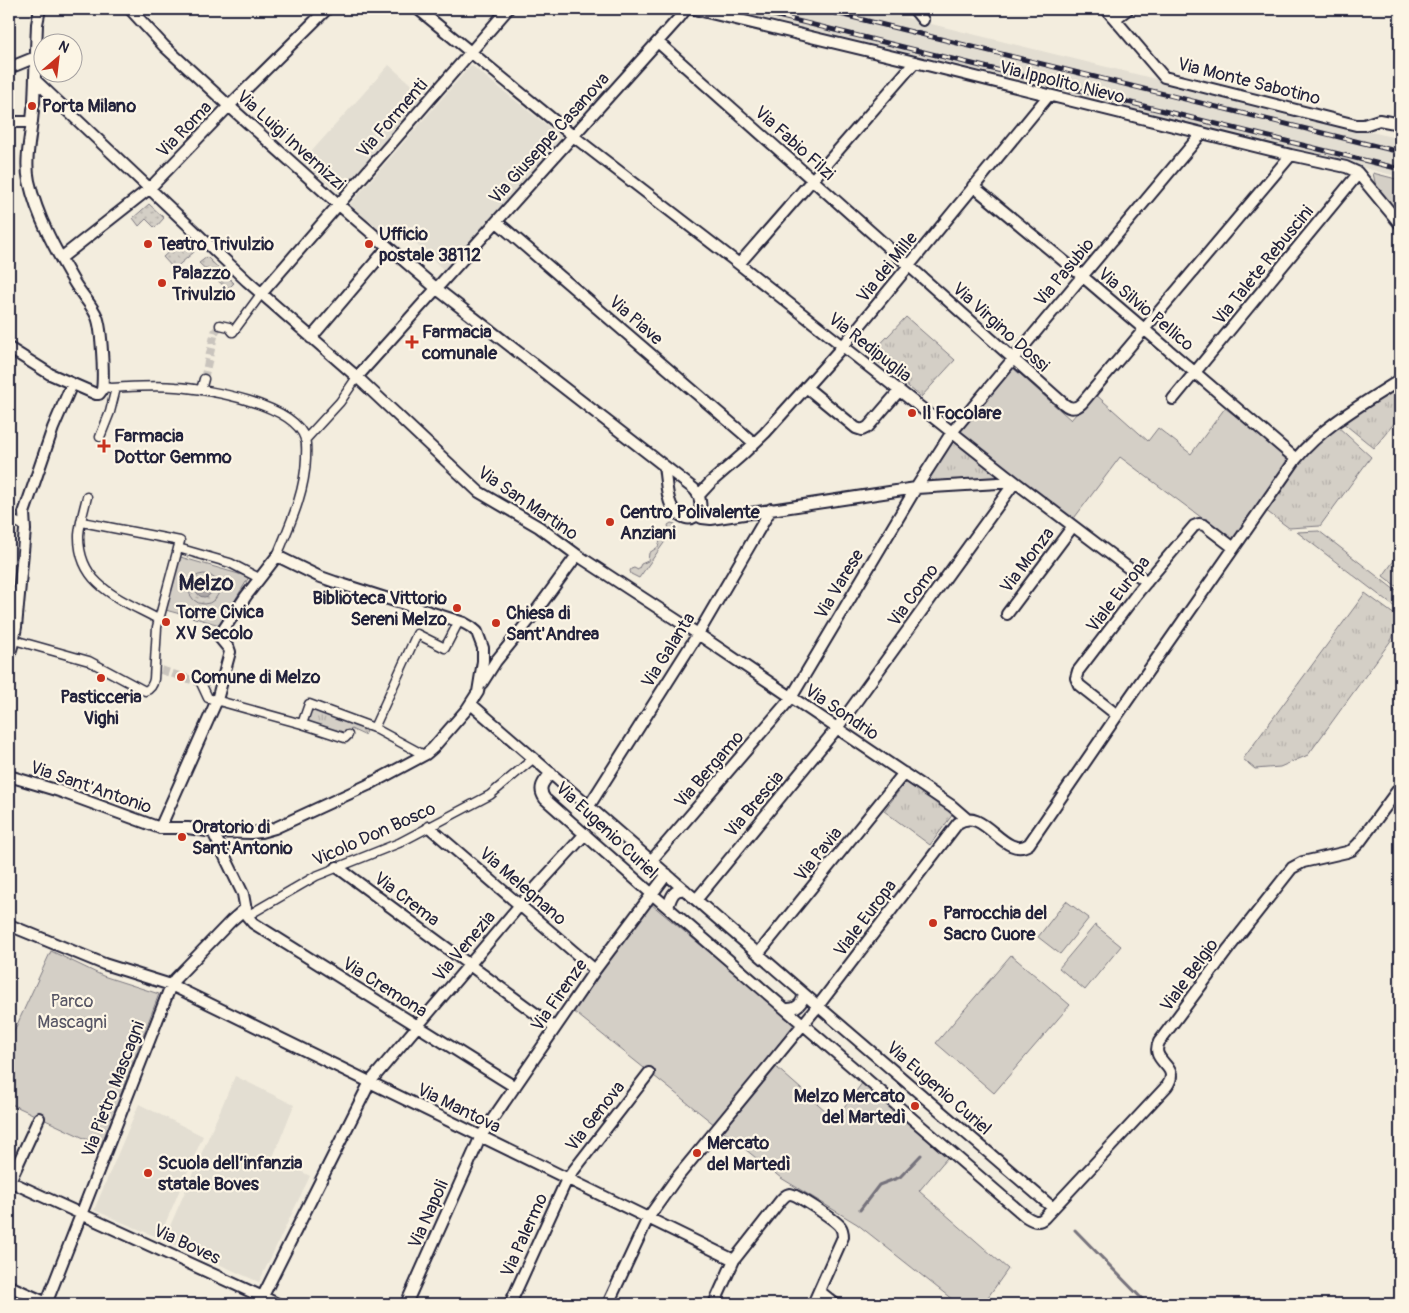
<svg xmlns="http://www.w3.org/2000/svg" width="1409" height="1313" viewBox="0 0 1409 1313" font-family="Pangolin,sans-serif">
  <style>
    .built { fill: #e3ded2 }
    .grass { fill: url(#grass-tufts); stroke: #7b7880 }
    .park { fill: #d4cfc6; stroke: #7b7880 }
    .garden { fill: url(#garden-dots); stroke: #7b7880 }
    .water { fill: url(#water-ripples); stroke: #75727b }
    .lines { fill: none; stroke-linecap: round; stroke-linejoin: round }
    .stream { stroke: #75727b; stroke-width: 3 }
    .pedestrian-tunnel { stroke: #c9c4bd; stroke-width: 8; stroke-dasharray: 8 4; stroke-linecap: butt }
    .pedestrian-casing { stroke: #22223b; stroke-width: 11 }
    .minor-casing { stroke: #22223b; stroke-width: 14 }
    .pedestrian { stroke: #fcf5e5; stroke-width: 8 }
    .minor { stroke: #fcf5e5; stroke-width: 10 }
    .rail-casing { stroke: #22223b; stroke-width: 5 }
    .rail { stroke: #fcf5e5; stroke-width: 3; stroke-dasharray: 9; stroke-linecap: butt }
    .poi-dot { fill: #c8321e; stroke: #fcf5e5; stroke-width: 2 }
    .labels { text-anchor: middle; stroke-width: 4.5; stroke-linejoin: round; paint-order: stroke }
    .street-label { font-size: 18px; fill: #22223b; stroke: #fcf5e5 }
    .poi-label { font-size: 18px; font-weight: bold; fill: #22223b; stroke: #fcf5e5; text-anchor: start }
    .park-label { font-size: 18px; fill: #575665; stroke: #fcf5e5 }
    .district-label { font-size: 22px; font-weight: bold; fill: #22223b; stroke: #fcf5e5 }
  </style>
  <defs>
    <pattern id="grass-tufts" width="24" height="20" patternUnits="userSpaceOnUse" patternTransform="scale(1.25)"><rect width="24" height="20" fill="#d4cfc6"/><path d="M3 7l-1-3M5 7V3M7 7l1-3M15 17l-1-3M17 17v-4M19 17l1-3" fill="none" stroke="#b6b1ab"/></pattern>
    <pattern id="garden-dots" width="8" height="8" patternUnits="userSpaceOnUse" patternTransform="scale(1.25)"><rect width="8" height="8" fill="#d4cfc6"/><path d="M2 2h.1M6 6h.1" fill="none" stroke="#b6b1ab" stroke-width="1.8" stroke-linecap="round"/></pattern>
    <pattern id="water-ripples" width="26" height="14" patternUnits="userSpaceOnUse" patternTransform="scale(1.25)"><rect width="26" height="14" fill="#aca7a6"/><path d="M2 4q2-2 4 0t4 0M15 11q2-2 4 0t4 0" fill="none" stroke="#8c8888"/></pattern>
  </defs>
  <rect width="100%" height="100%" fill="#f3edde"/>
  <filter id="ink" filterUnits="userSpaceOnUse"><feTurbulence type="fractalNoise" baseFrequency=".02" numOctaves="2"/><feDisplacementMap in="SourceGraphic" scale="10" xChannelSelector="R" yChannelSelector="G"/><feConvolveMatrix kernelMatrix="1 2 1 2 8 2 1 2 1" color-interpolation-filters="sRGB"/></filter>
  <g filter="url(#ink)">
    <path class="built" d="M728,9H870L1400,139V177L1106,102Z
      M389,65L424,96L341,194L302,162Z
      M471,65L564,139L448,274L402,231L391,243L350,204Z
      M235,1076L294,1105L273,1157L310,1176L259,1282L164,1240Z
      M139,1104L203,1136L159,1238L94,1210Z"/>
    <path class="grass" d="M906,317L955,360L921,397L870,355Z
      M1400,385V416L1374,448L1342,422Z
      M1336,425L1371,457L1320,526L1289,528L1265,510L1298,461Z
      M954,441L1002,479L935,482L927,475Z
      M671,523L675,524L676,526L639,578L631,574L630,571L631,569L634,568L638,570L641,564L648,561L649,553L658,547L661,537L668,533L669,529L668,525Z
      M1319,531L1400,594V611L1297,532Z
      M1400,552V589L1383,576Z
      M1365,593L1399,618L1392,639L1308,755L1280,767L1255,769L1243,759Z
      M308,702L369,725L364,735L351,729L345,741L300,726Z
      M907,780L953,814L930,845L884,811Z"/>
    <path class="park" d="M1373,173L1400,180V217L1376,187Z
      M1011,366L1071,420L1094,393L1148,441L1158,428L1191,454L1225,408L1292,459L1233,541L1120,457L1072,521L959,430Z
      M177,556L249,577L220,625L162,609Z
      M1066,901L1089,918L1060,954L1038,937Z
      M651,904L795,1023L767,1059L835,1119L866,1078L952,1152L919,1191L1008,1269L983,1304H958L857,1224L781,1178L573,1011Z
      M1095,925L1121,946L1085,990L1059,968Z
      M51,951L103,976L159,994L101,1146L9,1103V1042Z
      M1011,955L1070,1005L994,1093L936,1043Z"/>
    <path class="garden" d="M149,204L164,218L155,228L146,219L139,226L133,218Z
      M183,239L194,252L174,269L163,257Z
      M207,257L234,283L230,287L226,288L199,263Z
      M189 589a15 15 0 1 1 30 0a15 15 0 1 1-30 0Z"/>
    <path class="water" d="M196 589a8 8 0 1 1 16 0a8 8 0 1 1-16 0Z"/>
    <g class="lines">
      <path class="stream" d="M860,1210L879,1185L900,1177L921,1155
        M1075,1230L1147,1304"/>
      <path class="pedestrian-tunnel" d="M204,379L215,332L220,325
        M161,670L201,683"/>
      <defs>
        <path id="pedestrian" d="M220,325L229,327L233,332L261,294
          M103,387L111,388C132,387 154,385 176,387C207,389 295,404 305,439C307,445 306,452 306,458C305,493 290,524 277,556
          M201,390L204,379
          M100,437L110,412L116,388
          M305,440L340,402L357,377
          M87,497C84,509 80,522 79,535C78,586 121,599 158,619
          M9,519L25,526
          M178,548L230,563L259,578
          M14,640L89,661L145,691C151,689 153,685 154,679L157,627L180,541L82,522
          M201,683L208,698L302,724L309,704L374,728L424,755
          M302,724L345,738L348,735
          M374,728L417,634L445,648L459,621
          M247,916L316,876L399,843L490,795L534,758"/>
        <path id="minor" d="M130,9L164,46L229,106L339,205L437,289L694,489C701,496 704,512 694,517C686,522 674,512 671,505C666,494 666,478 664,466
          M418,9L573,136L739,264L1015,482L1147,582
          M694,9L915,62L1291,155L1346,167L1357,172L1400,224
          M914,9L923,20
          M1106,9L1164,77L1356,125H1364L1379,120L1400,124
          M1115,19L1128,9
          M660,44L1064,404C1070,409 1076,409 1082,403L1291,155
          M9,68L36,57
          M35,80L247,281L357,377L479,492L539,527L577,555L698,634L952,806L967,819
          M34,103L37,24L40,9
          M9,122H32
          M973,186L1082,276L1296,459
          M497,222L754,443
          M61,258L150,188L229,106L327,9
          M739,264L915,62
          M261,294L508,9
          M311,338L388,247
          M9,348L50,374L96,394H99L102,390C104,377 102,329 97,317C92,305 81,294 74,282C56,251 37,217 29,181C24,158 32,133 33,109
          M357,377L679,18L685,10
          M806,387L856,428L862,430L868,427L899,391
          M1173,399L1358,174
          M699,495L711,482L742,455L765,433L843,346L1049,95
          M696,515L702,518L711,519L916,488L1015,482
          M1007,614L1073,526
          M9,656L13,643L16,627L25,530L24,513L53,428L72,384
          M482,683L496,661L531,618L577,555
          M471,704L818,1006L1053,1208
          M1117,715L1079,685L1076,678L1078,671L1139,591L1194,526L1199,524L1204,525L1234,548
          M551,773C544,781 537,788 545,799L652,894L1025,1216C1031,1220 1038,1224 1044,1218L1167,1086C1182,1065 1149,1063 1159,1042L1229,948L1292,868L1303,862L1347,852L1352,850L1359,843L1400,787
          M9,776L59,791L160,828H188L213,832L251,833L261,832L275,828L368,785L426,754L433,748L467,709L478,692L483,661V648L477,632L471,627L464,623L335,582L318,576L277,556L246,596L220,635V638L229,649L230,652L217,700L160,828
          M589,806L698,634L771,509
          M429,827L595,970
          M213,832L243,894L247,916L253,923L515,1087
          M651,861L791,698L916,488L952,432L1202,133
          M337,867L555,1028
          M696,900L837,728L1015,482
          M668,907C671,898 673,888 685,890
          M9,925L104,964L171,985L734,1260
          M758,954L904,773
          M786,1009C796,1010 804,1003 803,993
          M9,1181L278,1304
          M10,1181L39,1118
          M9,1286L47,1303
          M819,1291L835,1304
          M46,1304L171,985L175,979L231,921L246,908
          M259,1304L370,1082L520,905L585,834
          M406,1304L481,1136L595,970L667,874
          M510,1304L567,1179L649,1073
          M608,1304L648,1218L675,1180L818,1006L958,823C984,805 1004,861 1029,844L1125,704L1296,459C1324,425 1364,403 1400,380
          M714,1304L734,1260L781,1200C784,1197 786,1194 790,1194C797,1194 835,1220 840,1226C843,1230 843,1233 843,1237L813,1304"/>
      </defs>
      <use href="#pedestrian" class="pedestrian-casing"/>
      <use href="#minor" class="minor-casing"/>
      <use href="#pedestrian" class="pedestrian"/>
      <use href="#minor" class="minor"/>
      <defs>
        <path id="rail" d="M749,9L1400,169
          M819,9L1400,152"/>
      </defs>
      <use href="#rail" class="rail-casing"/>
      <use href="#rail" class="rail"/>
    </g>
  </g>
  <g class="poi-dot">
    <circle cx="32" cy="106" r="5"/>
    <circle cx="148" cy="244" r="5"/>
    <circle cx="369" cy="244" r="5"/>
    <circle cx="162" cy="283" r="5"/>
    <path d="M409.5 334.5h5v5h5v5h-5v5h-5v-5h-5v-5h5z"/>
    <circle cx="912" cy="413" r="5"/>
    <path d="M101.5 438.5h5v5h5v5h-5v5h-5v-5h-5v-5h5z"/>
    <circle cx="610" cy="522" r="5"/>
    <circle cx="457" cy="608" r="5"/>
    <circle cx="166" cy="622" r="5"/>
    <circle cx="496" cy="623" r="5"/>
    <circle cx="181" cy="677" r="5"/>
    <circle cx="101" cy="678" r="5"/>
    <circle cx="182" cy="837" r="5"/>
    <circle cx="933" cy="923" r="5"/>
    <circle cx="915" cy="1106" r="5"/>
    <circle cx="697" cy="1153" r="5"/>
    <circle cx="148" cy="1173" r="5"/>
  </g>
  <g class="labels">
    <g class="street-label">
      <text transform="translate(1249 81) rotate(14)" y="6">Via Monte Sabotino</text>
      <text transform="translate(1062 82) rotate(14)" y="6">Via Ippolito Nievo</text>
      <text transform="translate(392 118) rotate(-49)" y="6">Via Formenti</text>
      <text transform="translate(184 129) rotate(-46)" y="6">Via Roma</text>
      <text transform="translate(549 138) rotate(-48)" y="6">Via Giuseppe Casanova</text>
      <text transform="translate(291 140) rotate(42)" y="6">Via Luigi Invernizzi</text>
      <text transform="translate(795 143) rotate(42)" y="6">Via Fabio Filzi</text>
      <text transform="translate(1263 265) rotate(-51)" y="6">Via Talete Rebuscini</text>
      <text transform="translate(887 267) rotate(-51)" y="6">Via dei Mille</text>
      <text transform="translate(1064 272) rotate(-50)" y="6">Via Pasubio</text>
      <text transform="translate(1146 309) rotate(40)" y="6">Via Silvio Pellico</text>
      <text transform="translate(636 320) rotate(41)" y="6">Via Piave</text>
      <text transform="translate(1001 327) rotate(42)" y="6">Via Virgino Dossi</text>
      <text transform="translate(870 347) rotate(38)" y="6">Via Redipuglia</text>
      <text transform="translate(528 503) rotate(34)" y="6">Via San Martino</text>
      <text transform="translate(1027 560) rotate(-53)" y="6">Via Monza</text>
      <text transform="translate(839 584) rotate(-59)" y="6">Via Varese</text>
      <text transform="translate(1118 594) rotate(-52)" y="6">Viale Europa</text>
      <text transform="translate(913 595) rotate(-54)" y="6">Via Como</text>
      <text transform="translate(668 650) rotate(-58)" y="6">Via Galanta</text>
      <text transform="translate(842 712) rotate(34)" y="6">Via Sondrio</text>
      <text transform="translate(709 769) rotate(-49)" y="6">Via Bergamo</text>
      <text transform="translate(91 787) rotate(19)" y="6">Via Sant'Antonio</text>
      <text transform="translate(754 804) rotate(-50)" y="6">Via Brescia</text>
      <text transform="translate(607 830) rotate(43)" y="6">Via Eugenio Curiel</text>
      <text transform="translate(374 834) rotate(-24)" y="6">Vicolo Don Bosco</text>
      <text transform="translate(818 854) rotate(-51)" y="6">Via Pavia</text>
      <text transform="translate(523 886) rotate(41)" y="6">Via Melegnano</text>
      <text transform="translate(407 899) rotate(37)" y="6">Via Crema</text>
      <text transform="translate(865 918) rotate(-53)" y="6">Viale Europa</text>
      <text transform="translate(464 946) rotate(-50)" y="6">Via Venezia</text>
      <text transform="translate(1189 975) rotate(-54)" y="6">Viale Belgio</text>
      <text transform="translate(385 987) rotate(32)" y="6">Via Cremona</text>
      <text transform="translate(559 995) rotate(-55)" y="6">Via Firenze</text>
      <text transform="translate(939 1088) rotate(41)" y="6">Via Eugenio Curiel</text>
      <text transform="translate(113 1089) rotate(-69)" y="6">Via Pietro Mascagni</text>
      <text transform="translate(459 1108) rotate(26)" y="6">Via Mantova</text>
      <text transform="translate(595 1116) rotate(-52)" y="6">Via Genova</text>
      <text transform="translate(428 1214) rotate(-66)" y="6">Via Napoli</text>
      <text transform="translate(524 1235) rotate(-66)" y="6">Via Palermo</text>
      <text transform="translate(187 1244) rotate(25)" y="6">Via Boves</text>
    </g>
    <g class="poi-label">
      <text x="42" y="112">Porta Milano</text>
      <text x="379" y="240">Ufficio<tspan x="379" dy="21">postale 38112</tspan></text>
      <text x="158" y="250">Teatro Trivulzio</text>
      <text x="172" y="279">Palazzo<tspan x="172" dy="21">Trivulzio</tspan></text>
      <text x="422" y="338">Farmacia<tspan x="422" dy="21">comunale</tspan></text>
      <text x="922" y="419">Il Focolare</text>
      <text x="114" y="442">Farmacia<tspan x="114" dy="21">Dottor Gemmo</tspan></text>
      <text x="620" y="518">Centro Polivalente<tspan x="620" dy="21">Anziani</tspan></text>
      <text x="447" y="604" text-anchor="end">Biblioteca Vittorio<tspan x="447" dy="21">Sereni Melzo</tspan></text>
      <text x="176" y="618">Torre Civica<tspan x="176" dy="21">XV Secolo</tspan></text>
      <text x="506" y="619">Chiesa di<tspan x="506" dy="21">Sant'Andrea</tspan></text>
      <text x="191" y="683">Comune di Melzo</text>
      <text x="101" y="703" text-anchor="middle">Pasticceria<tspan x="101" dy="21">Vighi</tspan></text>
      <text x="192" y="833">Oratorio di<tspan x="192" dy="21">Sant'Antonio</tspan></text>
      <text x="943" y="919">Parrocchia del<tspan x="943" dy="21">Sacro Cuore</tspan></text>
      <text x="905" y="1102" text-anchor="end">Melzo Mercato<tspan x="905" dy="21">del Martedì</tspan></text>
      <text x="707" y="1149">Mercato<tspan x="707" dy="21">del Martedì</tspan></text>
      <text x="158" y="1169">Scuola dell’infanzia<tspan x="158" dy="21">statale Boves</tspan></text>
    </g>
    <g class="park-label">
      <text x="72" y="1007">Parco<tspan x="72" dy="21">Mascagni</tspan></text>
    </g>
    <g class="district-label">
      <text x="206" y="590">Melzo</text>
    </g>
  </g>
  <rect width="1409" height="1313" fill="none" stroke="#fcf5e5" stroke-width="30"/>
  <rect x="15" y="15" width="1379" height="1283" fill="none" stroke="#22223b" stroke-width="2" filter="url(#ink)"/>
  <g transform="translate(58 58) rotate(28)"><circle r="24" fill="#fcf5e5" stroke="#a5a1a1"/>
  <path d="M0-4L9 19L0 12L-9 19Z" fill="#c8321e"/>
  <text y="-8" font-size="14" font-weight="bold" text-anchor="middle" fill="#22223b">N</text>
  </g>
</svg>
